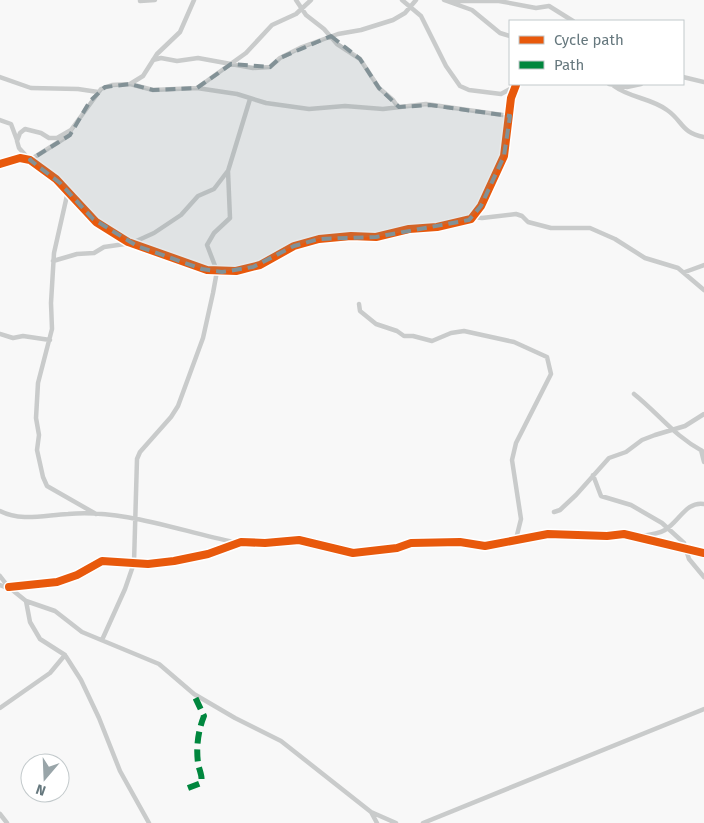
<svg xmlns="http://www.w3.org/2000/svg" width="704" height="823" viewBox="0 0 704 823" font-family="'Fira Sans',sans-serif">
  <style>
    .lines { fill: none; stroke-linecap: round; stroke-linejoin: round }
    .minor { stroke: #c9cbcb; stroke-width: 4.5 }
    .quiet { stroke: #00873e; stroke-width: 6; stroke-dasharray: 12 6; stroke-linecap: butt }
    .cycleway-casing { stroke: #fff; stroke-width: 11 }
    .cycleway { stroke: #e8590c; stroke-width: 8 }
    .marked { fill: #829196; fill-opacity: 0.2; stroke: #829196; stroke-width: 4; stroke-dasharray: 10 6; stroke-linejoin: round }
  </style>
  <rect width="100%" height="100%" fill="#f8f8f8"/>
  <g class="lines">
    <path class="minor" d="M296,0L306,15L324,29L337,44L360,59L379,88L393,100L398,107
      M402,0L421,16L446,66L460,86L469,90L501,94L514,87
      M444,0L472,10L500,33L510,36
      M140,1L155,0
      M447,1H499L536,8L549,6L573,21
      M153,60L161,58L177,61L198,58L253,68L270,67L280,58L302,47L338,34L361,30L393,20L405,13L416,0
      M0,77L31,88L78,89L98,92
      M683,77L704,82
      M130,84L153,90L197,88L237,94L266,103L309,109L345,106L383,109L426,104L510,116
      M609,84L627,87L641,84
      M614,86C630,98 651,98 667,110C683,121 681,133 704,137
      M197,88L246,53L272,25L296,14L311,0
      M0,120L11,124L17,140
      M71,130L68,136L30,160L19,148L17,141L20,133L25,129L41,133L49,138H57L71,130L101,89L112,85L130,84L143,76L157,54L180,32L194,0
      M0,164L20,158L30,160L56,179L96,222L128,242L207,270L236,271L260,265L294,246L319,239L351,236L376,237L409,229L437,227L471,219L481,206L504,156L511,98L516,85
      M68,191L54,253L51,303L52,329L38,383L36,418L39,435L37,450L43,477L47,486L96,514
      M474,217L482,218L516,214L522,216L528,222L551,228H590L615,239L645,258L678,268L704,290
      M53,261L77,254L94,253L104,247L132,243L154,233L181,215L198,196L214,189L227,172
      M685,272L704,265
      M359,304L360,311L376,324L397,331L404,336H413L432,341L451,333L464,331L514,342L547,357L551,374L516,443L512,460L521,519L516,539
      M0,334L13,338L23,336L50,340
      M634,394C659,414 674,436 704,452
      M701,450L704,462
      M593,475L601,496L631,505L662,523L684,543L689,559L704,577
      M0,511C21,522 45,515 68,514C124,509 179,531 234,542
      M554,512L560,510L576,495L609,458L626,452L642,440L655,435L685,426L704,414
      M641,536C649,535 658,534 665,530C679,522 686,501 704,504
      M0,576L10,589
      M0,585L11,589L26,601L30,622L40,639L65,655L81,680L99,718L120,771L149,823
      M9,587L57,582L77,575L102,561L148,564L174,561L208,554L241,542L265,543L299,540L353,553L397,548L411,543L460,542L485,546L548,534L607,536L624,534L704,553
      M26,601L55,611L82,632L159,664L194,694L235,718L281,741L371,812L377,823
      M102,640L125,589L134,563L137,459L140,452L171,417L178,406L203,338L213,293L217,271L207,245L214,233L230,218L228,171L250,99
      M0,708L50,673L65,655
      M371,812L396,823
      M0,814L7,823
      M423,823L704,709"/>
    <path class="quiet" d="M188,788L201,783C203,776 199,770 198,763C196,747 198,731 204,716L195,697"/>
    <defs>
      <path id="cycleway" d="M0,164L20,158L30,160L56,179L96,222L128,242L207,270L236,271L260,265L294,246L319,239L351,236L376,237L409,229L437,227L471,219L481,206L504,156L511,98L516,85
        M9,587L57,582L77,575L102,561L148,564L174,561L208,554L241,542L265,543L299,540L353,553L397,548L411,543L460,542L485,546L548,534L607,536L624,534L704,553"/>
    </defs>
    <use href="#cycleway" class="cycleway-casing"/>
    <use href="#cycleway" class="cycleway"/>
  </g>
  <path class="marked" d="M331,36L360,59L379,88L399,107L430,105L510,116L504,156L481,206L469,220L376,237L319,239L294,246L253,267L222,272L202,269L137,246L93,219L60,183L30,160L70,135L90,101L105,87L130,84L153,90L197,88L231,64L270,67L280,58Z"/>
  <rect x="509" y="20" width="175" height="65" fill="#ffffff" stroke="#c2c9cb"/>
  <rect x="519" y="36" width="25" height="8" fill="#e8590c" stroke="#c2c9cb"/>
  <text x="554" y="45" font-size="15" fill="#66787e">Cycle path</text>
  <rect x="519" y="61" width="25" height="8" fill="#00873e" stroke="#c2c9cb"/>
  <text x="554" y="70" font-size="15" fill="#66787e">Path</text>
  <g transform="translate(45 778) rotate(199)"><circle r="24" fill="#ffffff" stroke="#c2c9cb"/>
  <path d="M0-4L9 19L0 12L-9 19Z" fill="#99a5a9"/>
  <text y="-8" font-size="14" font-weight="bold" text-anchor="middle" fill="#66787e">N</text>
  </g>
</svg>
